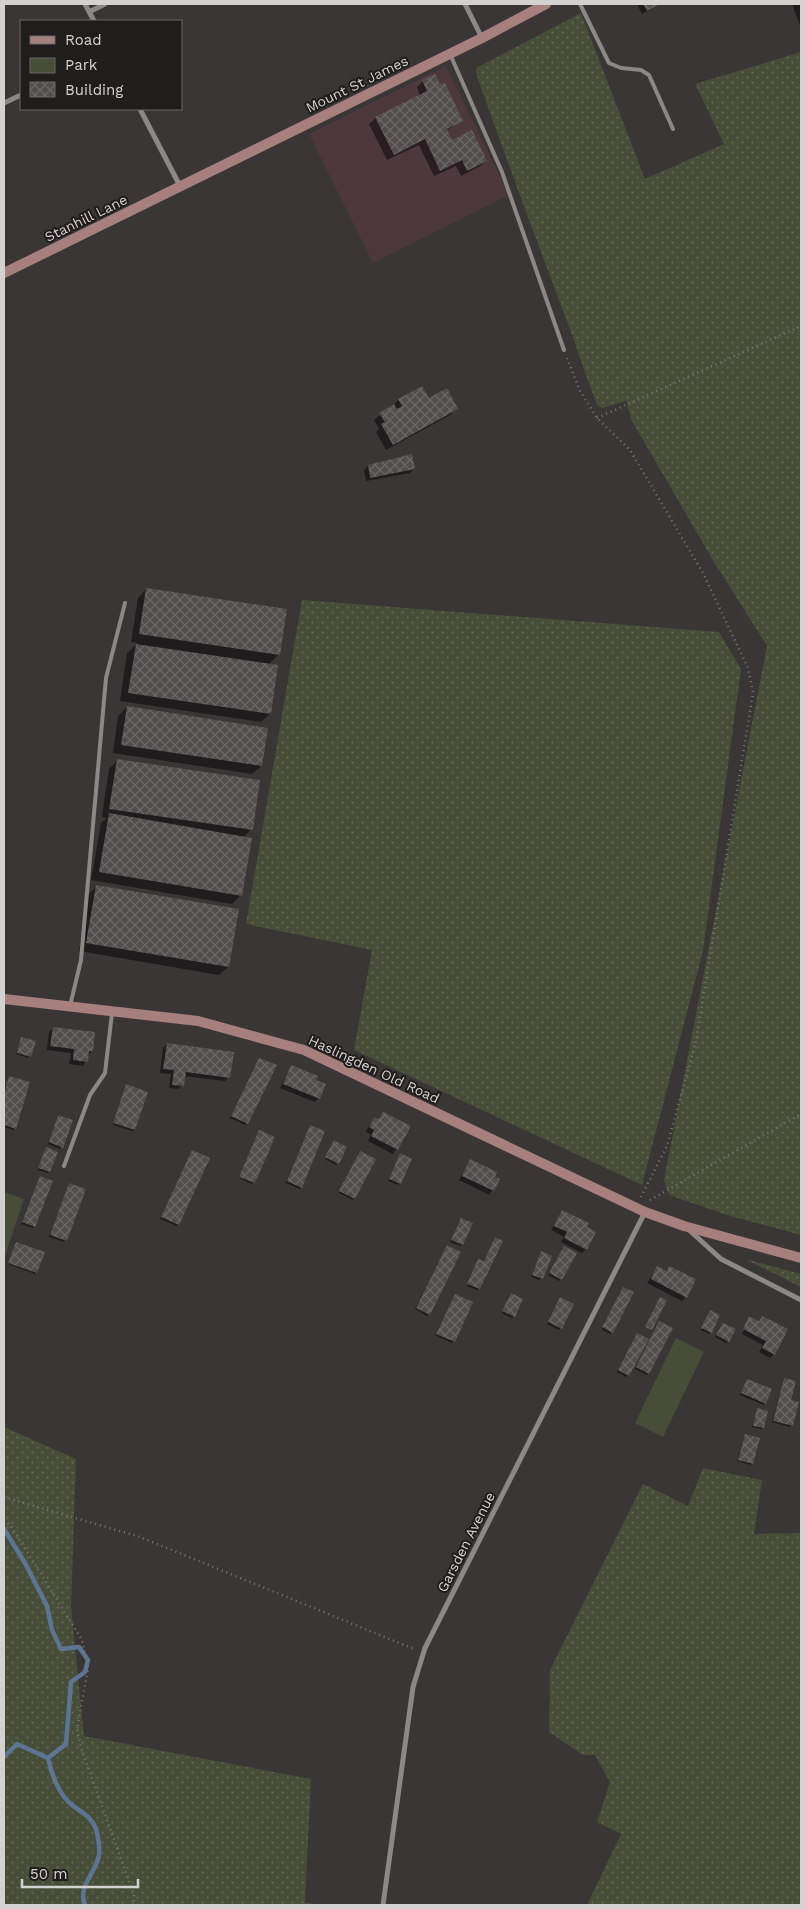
<svg xmlns="http://www.w3.org/2000/svg" width="805" height="1909" viewBox="0 0 805 1909" font-family="'Work Sans',sans-serif">
  <style>
    .education { fill: #4d383e }
    .grass { fill: url(#grass-dots) }
    .park { fill: #474e38 }
    .shadow { fill: #0007 }
    .lines { fill: none; stroke-linecap: round; stroke-linejoin: round }
    .stream { stroke: #5c7595; stroke-width: 4.5 }
    .building { fill: url(#building-cross-hatch) }
    .path { stroke: #787675; stroke-width: 2.5; stroke-dasharray: 1 4; stroke-linecap: butt }
    .service { stroke: #8c8886; stroke-width: 4 }
    .minor { stroke: #8c8886; stroke-width: 5 }
    .secondary { stroke: #a7807e; stroke-width: 10 }
    .labels { text-anchor: middle; stroke-width: 4; stroke-linejoin: round; paint-order: stroke }
    .street-label { font-size: 14px; fill: #d4d2d1; stroke: #201e1d }
  </style>
  <defs>
    <pattern id="grass-dots" width="8" height="8" patternUnits="userSpaceOnUse" patternTransform="scale(1.25)"><rect width="8" height="8" fill="#474e38"/><path d="M2 2h.1M6 6h.1" fill="none" stroke="#616754" stroke-width="1.8" stroke-linecap="round"/></pattern>
    <pattern id="building-cross-hatch" width="8" height="8" patternUnits="userSpaceOnUse" patternTransform="scale(1.25)"><rect width="8" height="8" fill="#524e4d"/><path d="M0 0l8 8M0 8l8-8" fill="none" stroke="#6a6766"/></pattern>
  </defs>
  <rect width="100%" height="100%" fill="#393635"/>
  <path class="education" d="M446,66L509,195L373,263L309,134Z"/>
  <path class="grass" d="M581,13L645,179L724,144L695,84L801,52V1235L727,1215L669,1195L664,1180L767,646L711,557L632,421L626,401L602,408L597,405C584,372 574,338 561,305C532,228 503,151 476,73V69L480,66Z
    M302,600L719,632L741,669L703,951L642,1185L354,1050L372,950L246,924Z
    M745,1259L801,1274V1287Z
    M4,1427L76,1459L71,1607L84,1736L311,1779L305,1902L317,1905H4Z
    M703,1468L762,1480L754,1534L801,1533V1905H587L621,1834L597,1822L610,1782L595,1755H583L549,1732L550,1670L643,1484L688,1506Z"/>
  <path class="park" d="M4,1192L24,1199L4,1259Z
    M676,1338L704,1352L663,1437L635,1423Z"/>
  <path class="shadow" d="M637,4H660L642,14Z
    M792,4H801V28Z
    M423,81L462,120L446,131L452,142L486,161L479,167L461,176L456,166L434,176L419,145L387,160L369,124L376,118L420,96L417,87Z
    M399,400H428L457,409L450,415L386,450L376,432L379,429L374,420Z
    M368,466L414,469L410,473L366,481L364,470Z
    M146,589L279,654L269,664L270,714L261,722L120,701L127,653L138,643L131,642L138,598Z
    M127,707L261,766L252,774L113,753L118,716Z
    M117,761L251,829L243,838L241,895L232,904L91,880L101,823L107,818L102,817L109,769Z
    M97,886L238,910L228,967L219,975L79,951L88,895Z
    M53,1028L91,1051L83,1066L69,1064L71,1053L47,1050L49,1032Z
    M22,1039L30,1056L28,1058L16,1054Z
    M167,1044L229,1077L225,1081L184,1076L182,1085L178,1089L169,1088L171,1074L160,1073L163,1048Z
    M259,1059L247,1123L245,1125L230,1118Z
    M291,1067L314,1081L319,1098L315,1102L280,1088Z
    M9,1078L15,1128L14,1130L4,1127V1092Z
    M125,1087L134,1130L132,1131L113,1125Z
    M383,1114L409,1127L393,1154L368,1141L371,1134L366,1132L371,1122L375,1118L378,1120Z
    M59,1116L62,1147L60,1149L48,1144Z
    M310,1127L301,1187L300,1189L286,1183Z
    M258,1133L273,1138L252,1184L239,1178Z
    M333,1144L337,1163L336,1165L325,1159Z
    M45,1150L49,1172L48,1173L38,1170Z
    M192,1151L208,1159L177,1226L160,1219Z
    M360,1153L354,1198L353,1200L339,1193Z
    M399,1156L411,1159L398,1185L388,1181Z
    M471,1161L499,1180L489,1195L459,1180Z
    M40,1177L34,1227L33,1228L21,1224Z
    M69,1185L84,1190L64,1242L49,1237Z
    M563,1211L585,1228L586,1249L582,1253L561,1242L564,1237L551,1230Z
    M460,1221L462,1244L460,1246L450,1242Z
    M495,1239L501,1242L479,1289L477,1290L467,1286L477,1262H483Z
    M16,1243L36,1272L35,1274L8,1264Z
    M564,1247L561,1279L559,1281L548,1275Z
    M446,1248L429,1314L427,1316L415,1309Z
    M540,1254L550,1256L540,1280L531,1277Z
    M670,1267L686,1297L682,1301L647,1283L657,1268L665,1272Z
    M623,1288L612,1332L610,1334L601,1329Z
    M455,1295L472,1303L452,1343L435,1335Z
    M509,1296L514,1316L512,1318L502,1313Z
    M559,1301L561,1328L559,1330L547,1324Z
    M709,1313L719,1316L709,1334L701,1330Z
    M762,1317L774,1354L770,1358L759,1352L763,1345L742,1334L750,1318L757,1322Z
    M658,1324L648,1374L647,1375L635,1369Z
    M722,1326L728,1341L726,1343L715,1337Z
    M636,1336L628,1375L626,1377L617,1372Z
    M784,1379L790,1401V1427L772,1422Z
    M747,1381L765,1403L764,1405L740,1395Z
    M758,1409L763,1428L761,1429L752,1427Z
    M745,1435L752,1463L750,1465L737,1461Z"/>
  <g class="lines">
    <path class="stream" d="M4,1529L25,1563L47,1606L52,1630L61,1649L79,1647L88,1660L85,1672L71,1682L66,1744L48,1758C51,1773 59,1795 72,1805C82,1813 91,1816 96,1829C98,1836 101,1852 98,1859C93,1876 78,1887 85,1905
      M4,1757L17,1744L48,1758"/>
  </g>
  <path class="building" d="M643,4H660L647,11Z
    M435,74L440,84L445,83L463,121L447,129L452,140L472,130L487,161L467,171L462,160L440,171L425,139L394,155L375,117L427,91L422,80Z
    M422,386L429,398L447,388L458,409L393,445L381,424L385,422L379,413L394,404L397,409L402,406L398,399Z
    M412,454L415,469L370,478L368,465Z
    M146,588L287,609L280,655L139,634Z
    M136,644L278,665L271,714L128,693Z
    M127,706L268,728L262,766L121,745Z
    M117,759L260,780L253,830L109,809Z
    M109,813L252,838L242,896L99,872Z
    M96,885L239,909L229,967L86,943Z
    M53,1027L95,1032L93,1051H89L88,1062L73,1060L74,1049L50,1046Z
    M21,1037L36,1041L31,1057L17,1053Z
    M167,1043L234,1052L230,1078L186,1072L184,1086L172,1085L174,1070L163,1069Z
    M259,1058L277,1065L248,1124L231,1116Z
    M291,1065L318,1076L316,1080L326,1084L320,1099L283,1084Z
    M9,1076L30,1082L16,1129L4,1125V1094Z
    M126,1084L148,1092L135,1130L113,1123Z
    M383,1112L411,1126L398,1150L371,1136L374,1130L369,1127L374,1117L379,1119Z
    M58,1115L73,1120L63,1148L49,1142Z
    M310,1125L325,1131L302,1188L287,1181Z
    M259,1130L275,1137L255,1183L239,1177Z
    M334,1140L347,1147L339,1164L325,1157Z
    M46,1147L58,1152L50,1172L38,1168Z
    M192,1150L210,1158L179,1225L161,1217Z
    M360,1151L376,1159L355,1199L339,1191Z
    M400,1153L412,1159L401,1184L389,1179Z
    M470,1159L497,1172L495,1177L500,1179L494,1191L462,1176Z
    M40,1176L53,1181L35,1227L22,1222Z
    M69,1183L86,1189L67,1241L50,1235Z
    M562,1210L589,1223L587,1227L596,1232L587,1250L564,1238L567,1232L554,1226Z
    M461,1218L473,1223L463,1245L451,1240Z
    M495,1237L503,1241L480,1289L467,1284L478,1259L484,1261Z
    M16,1242L45,1252L37,1273L8,1263Z
    M447,1245L461,1252L430,1315L416,1308Z
    M564,1246L577,1253L562,1280L549,1273Z
    M541,1251L552,1256L543,1279L532,1275Z
    M657,1266L667,1271L669,1266L696,1279L687,1298L651,1279Z
    M623,1287L634,1292L613,1333L602,1327Z
    M511,1293L523,1299L515,1317L502,1311Z
    M455,1294L473,1302L455,1342L436,1334Z
    M560,1297L574,1304L562,1329L548,1322Z
    M660,1297L667,1300L652,1330L645,1327Z
    M710,1310L720,1315L712,1333L701,1328Z
    M749,1316L759,1321L762,1316L788,1329L775,1355L762,1348L766,1341L743,1329Z
    M659,1321L673,1328L649,1374L636,1367Z
    M723,1323L736,1329L729,1342L716,1335Z
    M637,1333L649,1339L629,1376L618,1370Z
    M784,1378L796,1381L791,1400L799,1402L793,1426L773,1421Z
    M747,1379L772,1389L766,1404L741,1393Z
    M757,1408L768,1411L764,1428L753,1426Z
    M745,1434L760,1438L753,1464L738,1460Z"/>
  <g class="lines">
    <path class="path" d="M567,358L580,391L597,418L630,450L703,573L748,668L753,693L696,1041L667,1146L641,1197
      M597,418L801,326
      M650,1200L801,1114
      M4,1497L140,1537L414,1649
      M4,1520L11,1526L82,1640L88,1669L77,1729L81,1748L134,1895L133,1905"/>
    <path class="service" d="M580,4L609,63L621,68L641,70L649,75L673,129
      M450,54L502,172L564,350
      M70,1006L81,960L106,678L125,603
      M64,1166L90,1095L105,1073L112,1013"/>
    <path class="minor" d="M85,4L94,21
      M465,4L482,38
      M89,12L105,4
      M4,103L21,95
      M140,109L180,186
      M688,1229L721,1259L801,1300
      M383,1905L413,1687L425,1648L645,1212"/>
    <path class="secondary" d="M4,273L482,38L546,4
      M4,999L198,1021L304,1050L645,1212L684,1226L801,1258"/>
  </g>
  <g class="labels">
    <g class="street-label">
      <text transform="translate(357 84) rotate(-26)" y="5">Mount St James</text>
      <text transform="translate(86 218) rotate(-26)" y="5">Stanhill Lane</text>
      <text transform="translate(374 1069) rotate(25)" y="5">Haslingden Old Road</text>
      <text transform="translate(466 1542) rotate(-63)" y="5">Garsden Avenue</text>
    </g>
  </g>
  <rect width="805" height="1909" fill="none" stroke="#d4d2d1" stroke-width="10"/>
  <rect x="20" y="20" width="162" height="90" fill="#201e1d" stroke="#686665"/>
  <rect x="30" y="36" width="25" height="8" fill="#a7807e" stroke="#686665"/>
  <text x="65" y="45" font-size="15" fill="#d4d2d1">Road</text>
  <rect x="30" y="58" width="25" height="15" fill="#474e38" stroke="#686665"/>
  <text x="65" y="70" font-size="15" fill="#d4d2d1">Park</text>
  <rect x="30" y="82" width="25" height="15" fill="url(#building-cross-hatch)" stroke="#686665"/>
  <text x="65" y="95" font-size="15" fill="#d4d2d1">Building</text>
  <path d="M22 1879v8h116v-8" fill="none" stroke="#d4d2d1" stroke-width="2.5"/>
  <text x="30" y="1879" font-size="15" fill="#d4d2d1" stroke="#201e1d" stroke-width="4" paint-order="stroke">50 m</text>
</svg>
